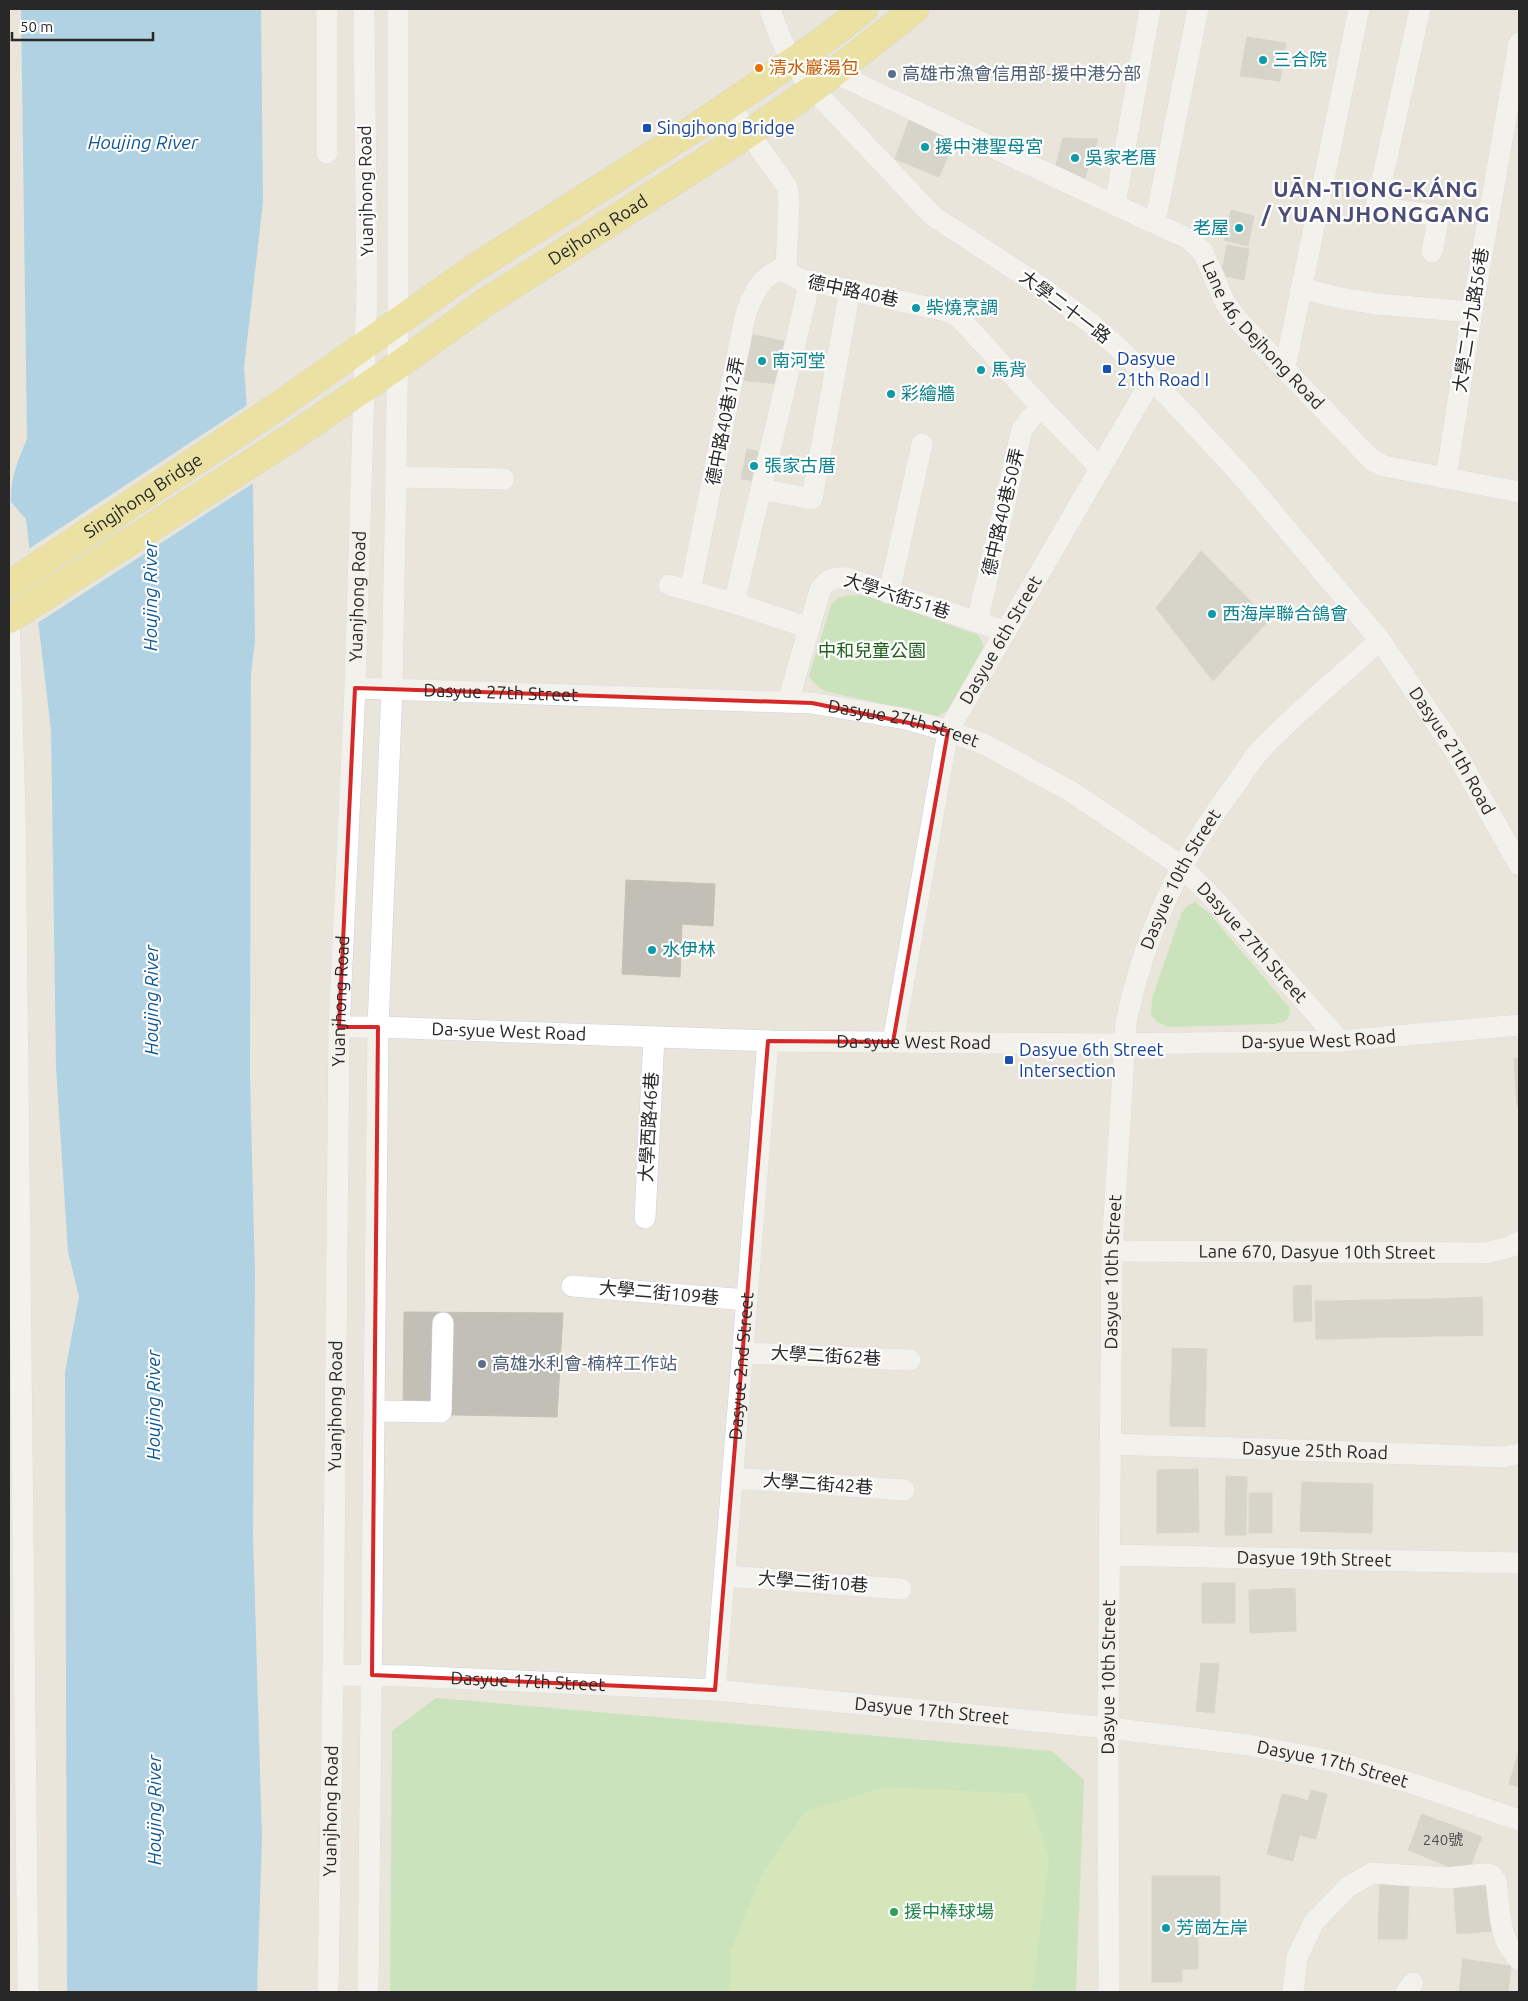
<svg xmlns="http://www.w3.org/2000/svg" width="1528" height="2001" viewBox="0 0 1528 2001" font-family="Ubuntu,'Noto Sans TC',sans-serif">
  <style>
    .green { fill: #a7e097 }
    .pitch { fill: #bae793 }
    .water { fill: #6ebbeb }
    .pier { fill: #eae5da }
    .building { fill: #c2bfb7; stroke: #c5c1b4 }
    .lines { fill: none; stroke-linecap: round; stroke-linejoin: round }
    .minor-casing { stroke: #cfd0e1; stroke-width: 22 }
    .major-casing { stroke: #c7c7c7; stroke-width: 29 }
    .minor { stroke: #fff; stroke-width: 21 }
    .major { stroke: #ecdc5d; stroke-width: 28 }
    .marked { fill: none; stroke: #d62828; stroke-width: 4; stroke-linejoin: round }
    .culture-dot { fill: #0f9aa8; stroke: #fff; stroke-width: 2 }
    .food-dot { fill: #e8710a; stroke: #fff; stroke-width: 2 }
    .service-dot { fill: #5c6f8a; stroke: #fff; stroke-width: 2 }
    .transit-dot { fill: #1a4fb4; stroke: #fff; stroke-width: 2 }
    .leisure-dot { fill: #2e9e5b; stroke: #fff; stroke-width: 2 }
    .labels { text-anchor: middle; stroke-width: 4.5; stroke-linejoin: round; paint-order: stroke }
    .number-label { font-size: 15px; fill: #4e4e4c }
    .culture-label { font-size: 18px; fill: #0d838f; stroke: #fff; text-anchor: start }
    .food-label { font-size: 18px; fill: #c56008; stroke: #fff; text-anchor: start }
    .service-label { font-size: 18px; fill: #4e5e75; stroke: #fff; text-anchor: start }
    .transit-label { font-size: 18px; fill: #164399; stroke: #fff; text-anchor: start }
    .street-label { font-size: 18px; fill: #282828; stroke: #fff }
    .park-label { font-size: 18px; fill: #21621b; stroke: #fff }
    .leisure-label { font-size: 18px; fill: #27864d; stroke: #fff; text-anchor: start }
    .water-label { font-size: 19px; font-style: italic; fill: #115793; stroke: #fff }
    .district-label { font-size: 22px; font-weight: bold; letter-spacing: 1px; fill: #4a4d77; stroke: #fff }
  </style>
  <rect width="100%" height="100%" fill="#eae5da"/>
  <path class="green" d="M850,595L869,596L978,635L984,646L948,711L937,716L824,691L814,683L809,676L831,605L838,598Z
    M1195,902L1209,913L1289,1007L1290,1014L1286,1021L1274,1024L1168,1027L1157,1022L1151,1015L1152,998L1181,914L1186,907Z
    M436,1698L1052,1751L1084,1780L1076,1992H390L392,1731Z"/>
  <path class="pitch" d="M884,1787L1027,1794L1049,1857L1032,1992H730V1952L763,1872L805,1812Z"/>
  <path class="water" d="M21,9H261L263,202L244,368L253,487L255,641L251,674L250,1076L255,1274L253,1534L262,1838L257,1992H67L65,1372L79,1297L68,1252L56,1067L51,730L26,519L11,502C10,479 18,460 27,439Z"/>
  <path class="pier" d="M249,404L255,482L36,624L27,550Z"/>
  <path class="building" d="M1247,37L1286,43L1280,81L1240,76Z
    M911,114L957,134L939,177L895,159Z
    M1063,138L1098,139L1084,181L1053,176Z
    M1231,210L1254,216L1248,246L1224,240Z
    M1227,245L1249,249L1244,280L1221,275Z
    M745,333L788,342L781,384L736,380Z
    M747,449L768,453L763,482L741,479Z
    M1201,551L1269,620L1213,681L1156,608Z
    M626,880L715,884L713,926L682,924L680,977L622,974Z
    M1514,1058H1519V1106L1517,1107Z
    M1311,1285L1312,1321L1294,1322L1293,1286Z
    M1482,1297L1483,1335L1459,1336L1458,1298Z
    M1458,1298L1459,1336H1435L1434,1299Z
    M1411,1299H1434L1435,1336L1411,1337Z
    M1411,1299V1337H1387V1300Z
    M1363,1300H1387V1337L1364,1338Z
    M1363,1300L1364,1338L1340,1339L1339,1301Z
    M1315,1301H1339L1340,1339H1316Z
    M404,1312L563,1313L557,1417L403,1414Z
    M1172,1348L1207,1349L1206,1369L1172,1368Z
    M1172,1368L1206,1369V1388L1171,1387Z
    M1171,1387L1206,1388L1205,1408L1170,1407Z
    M1170,1407L1205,1408V1427L1170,1426Z
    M1198,1469L1199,1532L1157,1533V1470Z
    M1226,1476L1247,1477L1246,1535H1225Z
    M1302,1482L1373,1484L1372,1533L1300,1531Z
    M1249,1493H1272V1533H1249Z
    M1202,1583H1213V1623H1202Z
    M1213,1583H1225V1623H1213Z
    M1225,1583H1235V1623H1225Z
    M1295,1588L1296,1631L1250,1633L1249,1590Z
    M1201,1663L1219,1664L1214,1713L1196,1711Z
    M1519,1750V1787L1509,1784Z
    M1311,1790L1327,1794L1316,1839L1299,1835Z
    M1282,1794L1296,1797L1281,1858L1267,1854Z
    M1296,1797L1308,1801L1293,1861L1281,1858Z
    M1422,1814L1437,1820L1423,1856L1408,1850Z
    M1437,1820L1452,1825L1438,1862L1423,1856Z
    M1452,1825L1467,1831L1452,1868L1438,1862Z
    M1467,1831L1482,1837L1467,1874L1452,1868Z
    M1152,1876H1220V1921H1179V1935H1198V1969H1182V1982H1152Z
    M1488,1876L1493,1931L1457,1934L1453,1879Z
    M1380,1878L1409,1879L1408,1909L1379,1908Z
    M1379,1908L1408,1909L1407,1939H1378Z
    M1463,1959L1511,1966L1508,1992H1459Z"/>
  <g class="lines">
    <defs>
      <g id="minor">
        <path d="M327,9V153"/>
        <path id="s1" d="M770,9L778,32L792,62L813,89L933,216L1040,286L1092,324L1152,379L1242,476L1380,640L1454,749L1519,865"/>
        <path d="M1420,9L1376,207L1439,216L1432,252"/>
        <path id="s2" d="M792,62L835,73L1115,205L1189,239L1203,252L1225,302L1237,319L1372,460L1384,466L1519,492"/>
        <path d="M729,105L787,187L789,201L786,267L789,274L799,279L950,312L958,316L1042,408L1100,468"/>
        <path d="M1115,205L1150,9"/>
        <path d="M1155,223L1198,9"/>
        <path d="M1301,288L1345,299L1378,304L1472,312"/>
        <path d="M1285,368L1359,9"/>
        <path d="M396,477L504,479"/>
        <path d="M1446,478L1472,312L1519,43"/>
        <path d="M761,489L812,499L850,290"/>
        <path d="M669,585L734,603L809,628"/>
        <path d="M690,591L746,312C758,287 758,278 786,267"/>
        <path d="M889,593L922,444"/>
        <path d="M734,603L810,281"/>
        <path d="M9,618L15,812L28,1992"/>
        <path d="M977,622L1022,430L1030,419L1042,408"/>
        <path id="s3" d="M355,688L812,703L906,719L948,731L984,744L1072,792L1181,866L1213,898L1340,1041"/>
        <path d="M788,702L820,590C827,579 834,577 847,578L1004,631"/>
        <path id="s4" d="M339,1027H378L768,1041L1109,1044L1340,1041L1519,1025"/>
        <path id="s5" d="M893,1042L948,731L1152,379"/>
        <path d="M645,1218L654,1037"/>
        <path id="s6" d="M1112,1251L1485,1253L1510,1247L1519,1242"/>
        <path d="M572,1286L747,1300"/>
        <path d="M743,1353L910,1360"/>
        <path d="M375,1411L441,1412L443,1323"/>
        <path id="s7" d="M1110,1444L1502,1457L1519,1454"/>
        <path d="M732,1478L904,1490"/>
        <path id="s8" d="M1109,1555L1519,1563"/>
        <path d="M725,1576L901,1589"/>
        <path id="s9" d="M333,1675L407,1676L715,1690L1108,1728L1249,1745L1337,1762L1414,1784L1519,1820"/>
        <path id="s10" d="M715,1690L768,1041"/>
        <path id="s11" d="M328,1992L333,1675L339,1027L355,688L367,288L364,9"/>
        <path d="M368,1992L378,1027L392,689L396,477L398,321V9"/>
        <path id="s12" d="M1109,1992L1108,1728L1112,1251L1126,1023C1144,933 1181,857 1236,784C1245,771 1254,756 1265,745C1302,708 1342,675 1380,640"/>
        <path d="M1293,1992L1297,1957L1314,1922L1348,1887L1372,1873L1448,1878L1484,1874L1492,1875L1496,1881C1500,1907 1498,1941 1519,1959"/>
        <path d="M1406,1992L1413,1983"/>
      </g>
      <g id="major">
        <path id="s13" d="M9,585L277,407L473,269L701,124L827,38L864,9"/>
        <path id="s14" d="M9,619L292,437L397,366L483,304L749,133L813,89L915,9"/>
      </g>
    </defs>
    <use href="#minor" class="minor-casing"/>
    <use href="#major" class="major-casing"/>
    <use href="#minor" class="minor"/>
    <use href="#major" class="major"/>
  </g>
  <path d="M0 0H1528V2001H0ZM355,688L812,703L948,731L893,1042L768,1041L715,1690L372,1675L378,1027H339Z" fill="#eae5da" fill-opacity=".55" fill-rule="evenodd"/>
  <path class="marked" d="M355,688L812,703L948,731L893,1042L768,1041L715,1690L372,1675L378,1027H339Z"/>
  <g class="culture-dot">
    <circle cx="1263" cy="60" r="5"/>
    <circle cx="925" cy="147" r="5"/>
    <circle cx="1075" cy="158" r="5"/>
    <circle cx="1239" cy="228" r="5"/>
    <circle cx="916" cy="308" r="5"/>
    <circle cx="762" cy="361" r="5"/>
    <circle cx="981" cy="370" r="5"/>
    <circle cx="891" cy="394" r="5"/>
    <circle cx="754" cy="466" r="5"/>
    <circle cx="1212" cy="614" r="5"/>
    <circle cx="652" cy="950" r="5"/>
    <circle cx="1166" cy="1928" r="5"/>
  </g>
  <circle class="food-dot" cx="759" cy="68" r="5"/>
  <g class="service-dot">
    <circle cx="892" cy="74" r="5"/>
    <circle cx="482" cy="1364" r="5"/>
  </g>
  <g class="transit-dot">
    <rect x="642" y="123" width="10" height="10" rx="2.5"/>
    <rect x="1102" y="364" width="10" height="10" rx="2.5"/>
    <rect x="1004" y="1055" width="10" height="10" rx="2.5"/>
  </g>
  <circle class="leisure-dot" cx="894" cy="1912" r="5"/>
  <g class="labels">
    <g class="number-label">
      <text x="1443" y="1845">240號</text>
    </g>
    <g class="culture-label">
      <text x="1273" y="66">三合院</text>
      <text x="935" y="153">援中港聖母宮</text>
      <text x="1085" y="164">吳家老厝</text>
      <text x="1229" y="234" text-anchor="end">老屋</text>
      <text x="926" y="314">柴燒烹調</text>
      <text x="772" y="367">南河堂</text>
      <text x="991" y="376">馬背</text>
      <text x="901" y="400">彩繪牆</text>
      <text x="764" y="472">張家古厝</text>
      <text x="1222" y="620">西海岸聯合鴿會</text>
      <text x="662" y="956">水伊林</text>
      <text x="1176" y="1934">芳崗左岸</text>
    </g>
    <g class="food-label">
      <text x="769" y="74">清水巖湯包</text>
    </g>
    <g class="service-label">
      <text x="902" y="80">高雄市漁會信用部-援中港分部</text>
      <text x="492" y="1370">高雄水利會-楠梓工作站</text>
    </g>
    <g class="transit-label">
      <text x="657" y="134">Singjhong Bridge</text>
      <text x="1117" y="365">Dasyue<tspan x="1117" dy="21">21th Road I</tspan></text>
      <text x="1019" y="1056">Dasyue 6th Street<tspan x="1019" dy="21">Intersection</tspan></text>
    </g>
    <g class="street-label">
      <text transform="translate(366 191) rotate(-91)" y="6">Yuanjhong Road</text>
      <text dy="6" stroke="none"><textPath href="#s14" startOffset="706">Dejhong Road</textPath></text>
      <text transform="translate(853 291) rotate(12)" y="6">德中路40巷</text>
      <text transform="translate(1065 307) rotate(37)" y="6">大學二十一路</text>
      <text transform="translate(1471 320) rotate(-81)" y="6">大學二十九路56巷</text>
      <text dy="6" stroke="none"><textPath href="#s2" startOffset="558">Lane 46, Dejhong Road</textPath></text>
      <text transform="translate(725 421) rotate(-79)" y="6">德中路40巷12弄</text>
      <text dy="6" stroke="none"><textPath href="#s13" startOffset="161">Singjhong Bridge</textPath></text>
      <text transform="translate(1003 512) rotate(-77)" y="6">德中路40巷50弄</text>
      <text dy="6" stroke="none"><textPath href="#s11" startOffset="1396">Yuanjhong Road</textPath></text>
      <text transform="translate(897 596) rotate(18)" y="6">大學六街51巷</text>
      <text dy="6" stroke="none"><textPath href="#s5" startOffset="421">Dasyue 6th Street</textPath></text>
      <text dy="6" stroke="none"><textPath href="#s3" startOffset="146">Dasyue 27th Street</textPath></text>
      <text dy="6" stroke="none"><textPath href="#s3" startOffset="551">Dasyue 27th Street</textPath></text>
      <text dy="6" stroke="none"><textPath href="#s1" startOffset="1019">Dasyue 21th Road</textPath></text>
      <text dy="6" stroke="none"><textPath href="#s12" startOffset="1124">Dasyue 10th Street</textPath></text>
      <text dy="6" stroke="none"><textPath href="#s3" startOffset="971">Dasyue 27th Street</textPath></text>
      <text dy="6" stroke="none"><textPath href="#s11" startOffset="991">Yuanjhong Road</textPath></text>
      <text dy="6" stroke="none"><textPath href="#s4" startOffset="170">Da-syue West Road</textPath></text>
      <text dy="6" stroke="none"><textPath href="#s4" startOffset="980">Da-syue West Road</textPath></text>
      <text dy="6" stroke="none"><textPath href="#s4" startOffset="575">Da-syue West Road</textPath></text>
      <text transform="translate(649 1127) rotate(-87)" y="6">大學西路46巷</text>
      <text dy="6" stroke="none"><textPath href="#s6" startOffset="205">Lane 670, Dasyue 10th Street</textPath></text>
      <text dy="6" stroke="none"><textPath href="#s12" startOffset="720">Dasyue 10th Street</textPath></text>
      <text transform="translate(659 1293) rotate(5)" y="6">大學二街109巷</text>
      <text transform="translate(826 1356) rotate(3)" y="6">大學二街62巷</text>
      <text dy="6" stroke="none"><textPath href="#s10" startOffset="325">Dasyue 2nd Street</textPath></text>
      <text dy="6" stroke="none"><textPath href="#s11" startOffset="586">Yuanjhong Road</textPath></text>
      <text dy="6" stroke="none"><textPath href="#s7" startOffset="205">Dasyue 25th Road</textPath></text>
      <text transform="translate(818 1484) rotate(4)" y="6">大學二街42巷</text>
      <text dy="6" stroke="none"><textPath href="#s8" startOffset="205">Dasyue 19th Street</textPath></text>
      <text transform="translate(813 1582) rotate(4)" y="6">大學二街10巷</text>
      <text dy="6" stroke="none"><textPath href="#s12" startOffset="315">Dasyue 10th Street</textPath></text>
      <text dy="6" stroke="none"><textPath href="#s9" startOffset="195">Dasyue 17th Street</textPath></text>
      <text dy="6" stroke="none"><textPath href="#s9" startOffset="600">Dasyue 17th Street</textPath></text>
      <text dy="6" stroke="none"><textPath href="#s9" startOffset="1005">Dasyue 17th Street</textPath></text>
      <text dy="6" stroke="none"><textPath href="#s11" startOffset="181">Yuanjhong Road</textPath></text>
    </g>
    <g class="park-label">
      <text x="872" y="657">中和兒童公園</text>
    </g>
    <g class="leisure-label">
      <text x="904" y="1918">援中棒球場</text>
    </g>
    <g class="water-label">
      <text x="143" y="149">Houjing River</text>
      <text transform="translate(150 596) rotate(-90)" y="7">Houjing River</text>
      <text transform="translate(151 1000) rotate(-90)" y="7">Houjing River</text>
      <text transform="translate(153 1405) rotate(-90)" y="7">Houjing River</text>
      <text transform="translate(154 1810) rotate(-90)" y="7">Houjing River</text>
    </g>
    <g class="district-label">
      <text x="1376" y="197">UĀN-TIONG-KÁNG<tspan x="1376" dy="25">/ YUANJHONGGANG</tspan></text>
    </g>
  </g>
  <rect width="1528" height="2001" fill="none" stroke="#282828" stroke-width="20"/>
  <path d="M12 32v8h141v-8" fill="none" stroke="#282828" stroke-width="2.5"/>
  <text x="20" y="32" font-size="15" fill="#282828" stroke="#ffffff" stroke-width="4" paint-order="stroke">50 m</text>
</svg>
